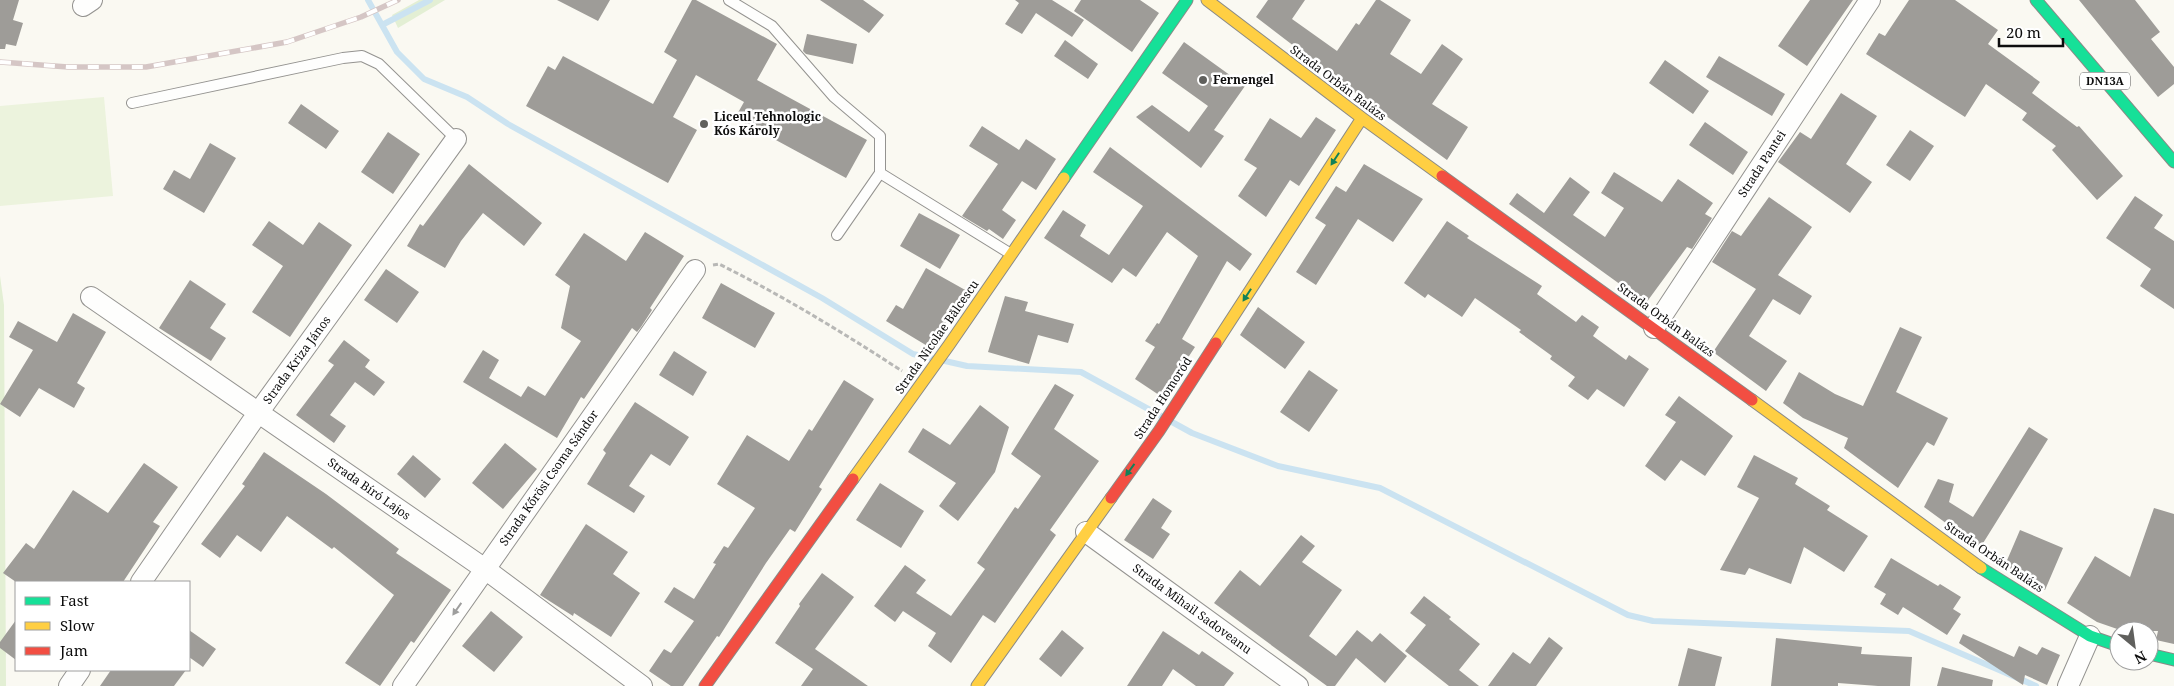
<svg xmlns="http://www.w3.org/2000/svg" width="2174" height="686" viewBox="0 0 2174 686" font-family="'Noto Serif',serif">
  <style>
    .green { fill: #e3efd4 }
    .pitch { fill: #ecf3dd }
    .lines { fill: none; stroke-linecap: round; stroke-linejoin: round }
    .stream { stroke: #cbe3f1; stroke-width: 6 }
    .building { fill: #9e9c98 }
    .lane-casing { stroke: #949390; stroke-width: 12 }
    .street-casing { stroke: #949390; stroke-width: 22 }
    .fast-casing { stroke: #8a8a87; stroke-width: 13 }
    .slow-casing { stroke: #8a8a87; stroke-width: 13 }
    .jam-casing { stroke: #8a8a87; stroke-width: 13 }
    .path { stroke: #b8b8b6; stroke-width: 3; stroke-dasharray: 5 2.5; stroke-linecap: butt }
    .lane { stroke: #fefefd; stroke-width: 10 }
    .street { stroke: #fefefd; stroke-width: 20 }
    .fast { stroke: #16e098; stroke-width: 11 }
    .slow { stroke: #ffcf43; stroke-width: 11 }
    .jam { stroke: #f24e42; stroke-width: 11 }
    .rail-casing { stroke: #d5c6c5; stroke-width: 5.5 }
    .rail { stroke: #fff; stroke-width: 4; stroke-dasharray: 11; stroke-linecap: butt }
    .oneway { fill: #128159 }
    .oneway2 { fill: #9e9e9d }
    .poi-dot { fill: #60605d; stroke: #fff; stroke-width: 2 }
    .labels { text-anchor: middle; stroke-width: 5; stroke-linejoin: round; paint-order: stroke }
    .shield { fill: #fff; stroke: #565656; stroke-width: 1 }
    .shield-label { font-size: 11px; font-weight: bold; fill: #0d0d0d }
    .poi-label { font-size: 12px; font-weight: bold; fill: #0d0d0d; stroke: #fff; text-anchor: start }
    .street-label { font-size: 12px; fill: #0d0d0d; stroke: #fff }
  </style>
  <rect width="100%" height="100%" fill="#faf9f2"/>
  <path class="green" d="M419,0H445L398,28L392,15Z
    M0,276L4,305L6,686H0Z"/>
  <path class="pitch" d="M104,97L113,196L0,206V106Z"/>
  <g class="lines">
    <path class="stream" d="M368,0L397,52L424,79L467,97L508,124L822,298L913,354L931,358
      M382,25L430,0
      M945,361L967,366L1081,372L1161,416
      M1172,422L1192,433L1278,466L1380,488L1628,615L1653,621L1909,631L2036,686"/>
  </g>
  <path class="building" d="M0,0H19L13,20L23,23L16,46L6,44L5,49H0Z
    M557,0H610L598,21Z
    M692,0H696L777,44L757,80L867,140L846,178L735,118L744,102L696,75L673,117L697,130L668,183L526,106L548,66L555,70L563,56L653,104L677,60L664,52Z
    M820,0H863L884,15L869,33Z
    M1015,0H1052L1084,20L1072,37L1036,13L1022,34L1005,24L1019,3Z
    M1081,0H1140L1159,13L1132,52L1074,11Z
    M1268,0H1305L1292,19L1337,51L1356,23L1359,25L1376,0H1380L1411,20L1390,54L1421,74L1442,44L1463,59L1432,104L1468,127L1447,160L1371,105L1256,17Z
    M1810,0H1853L1807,66L1778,46Z
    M1909,0H1955L1998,30L1988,44L2040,82L2032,93L2077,127L2079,126L2123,176L2097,200L2052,150L2056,146L2022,120L2027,113L1986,84L1965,117L1866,54L1879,33L1885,36Z
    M2079,0H2135L2160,32L2151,39L2174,67V84L2158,97Z
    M807,34L857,44L853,64L806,54L803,51Z
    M1065,40L1098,64L1088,79L1054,56Z
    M1184,42L1245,86L1214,130L1224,136L1201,168L1136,117L1152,105L1189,132L1208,106L1162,73Z
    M1719,56L1785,94L1772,116L1706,77Z
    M1665,60L1709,91L1693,114L1649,83Z
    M1841,93L1877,116L1846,164L1872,182L1850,213L1778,162L1800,132L1811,139Z
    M301,104L339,131L326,149L288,123Z
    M1316,117L1336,130L1299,186L1290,180L1266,217L1238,196L1257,168L1244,160L1270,118L1301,138Z
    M1705,122L1748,152L1733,175L1689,145Z
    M982,126L1019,150L1026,139L1056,159L1036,190L1022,181L1002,210L1016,220L1003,239L989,229L987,231L962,216L998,164L969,146Z
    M1910,130L1934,146L1910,181L1886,165Z
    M388,132L420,154L393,194L361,172Z
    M210,143L236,158L204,213L163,189L174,170L190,179Z
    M1110,147L1252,254L1240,271L1227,261L1182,339L1195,347L1162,397L1135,379L1155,347L1145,341L1157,323L1159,324L1198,256L1167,232L1136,277L1123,268L1112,283L1044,238L1063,210L1086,225L1080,236L1109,255L1143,206L1093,172Z
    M469,164L542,223L524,246L483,213L461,241L445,268L407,246L420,224L423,226Z
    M1364,164L1423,199L1393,242L1358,219L1316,285L1296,272L1326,225L1315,218L1336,186L1346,192Z
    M1614,172L1662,202L1678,179L1713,203L1705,214L1712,218L1692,249L1687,247L1646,303L1509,204L1517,193L1544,213L1570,177L1590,192L1573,215L1605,237L1624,208L1601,193Z
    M2135,196L2163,215L2154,228L2174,241V309L2140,286L2151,269L2106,238Z
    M1769,197L1812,227L1778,275L1812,296L1800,315L1773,299L1749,336L1787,361L1766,391L1713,352L1756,289L1712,262L1732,231L1741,236Z
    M919,213L960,235L940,269L900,246Z
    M269,221L303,245L319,222L352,245L290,337L252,312L283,266L252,245Z
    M1447,221L1469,236L1467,238L1542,286L1537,294L1576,322L1582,315L1599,327L1593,336L1626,360L1629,355L1649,369L1624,407L1597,389L1588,400L1568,386L1575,377L1550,359L1552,356L1519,332L1521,330L1475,298L1462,317L1428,294L1425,298L1404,283Z
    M645,232L684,256L650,308L652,310L641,327L637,332L632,328L584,399L581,397L557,438L463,382L483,350L499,360L489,378L521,397L528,386L545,396L581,341L561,328L570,286L555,275L584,233L626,261Z
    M926,268L967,291L929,347L886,321L896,305L903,309Z
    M386,269L419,292L397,323L364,300Z
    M190,280L226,304L210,328L226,338L211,361L159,328Z
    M721,283L775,313L755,348L702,318Z
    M1005,296L1028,302L1025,311L1074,324L1068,343L1038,335L1029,364L988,352Z
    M1258,307L1305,342L1285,369L1240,335Z
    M73,313L106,332L77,383L85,388L74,408L39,388L20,417L0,404L33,350L9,337L18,321L57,342Z
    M1900,327L1922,337L1896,392L1948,418L1934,446L1927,442L1898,488L1844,448L1848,438L1803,418L1783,403L1799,372L1835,394L1863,406Z
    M344,340L370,360L365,367L385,382L374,396L355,382L330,415L346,426L334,443L296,415L334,365L328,361Z
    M674,351L707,372L693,396L659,375Z
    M1309,370L1338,390L1309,432L1280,412Z
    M844,380L874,399L819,487L822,489L795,532L790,529L766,563L719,637L717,636L683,686H671L649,671L664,649L671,653L694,621L664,602L674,587L694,599L716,564L713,563L724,546L728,548L755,508L717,484L747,435L789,461L809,429L812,431Z
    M1055,384L1074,395L1054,429L1099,461L1050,530L1056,535L995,623L983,615L951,663L928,646L936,633L903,611L895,622L874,606L905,565L926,580L916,593L951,616L985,569L977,563L1015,507L1018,509L1041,476L1011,454Z
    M1679,396L1733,436L1705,476L1681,460L1665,481L1645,466L1676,422L1665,415Z
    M635,402L689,437L670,466L651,454L629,486L645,496L634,513L587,484L606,453L603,450Z
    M980,405L1009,427L995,472L958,521L939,506L956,483L908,452L923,428L950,445Z
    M2029,427L2048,439L1980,548L1924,507L1938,479L1954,484L1949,502L1973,517Z
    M505,443L537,469L503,509L472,483Z
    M264,452L326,494L399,549L396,553L451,590L414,643L411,641L380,686L345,663L394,595L334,547L332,549L287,516L261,552L237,535L220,558L201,544L245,486L242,484Z
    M413,455L441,479L425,498L397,474Z
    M1754,455L1798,478L1795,484L1830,506L1827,510L1868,536L1844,572L1804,547L1791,584L1749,568L1745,575L1720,570L1759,498L1737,487Z
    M144,463L178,487L153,522L160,526L123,582H16L3,573L26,543L34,549L73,490L108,513Z
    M880,483L924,511L901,548L856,520Z
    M1153,498L1172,511L1161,528L1170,534L1153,559L1124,540Z
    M2154,508L2174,514V644L2156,640L2158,631H2123L2097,622L2067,603L2095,556L2130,577Z
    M586,524L628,552L613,574L640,593L611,637L574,613L573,616L540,595Z
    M2020,530L2063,548L2045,590L2005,565Z
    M1301,535L1315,546L1302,562L1342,590L1309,636L1336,656L1357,630L1372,642L1380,633L1407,656L1385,683L1356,658L1335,686H1327L1214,603L1240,570L1260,586Z
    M1891,558L1938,586L1940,584L1961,597L1953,609L1961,614L1947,635L1903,607L1898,615L1880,604L1886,594L1874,587Z
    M822,573L854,597L815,649L868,686H801L813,669L775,643L800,606L799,604Z
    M1424,596L1451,617L1449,619L1480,644L1459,670L1479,686H1449L1405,651L1426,625L1410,613Z
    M491,611L523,637L494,672L462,646Z
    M16,620V660L0,648V642Z
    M189,630L216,649L203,667L189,657Z
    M1062,630L1084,648L1061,677L1039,659Z
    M1163,631L1199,655L1202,651L1234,673L1224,686H1196L1173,669L1162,686H1127Z
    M1963,634L2014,657L2019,646L2037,655L2042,647L2060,655L2047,685L2025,675L2023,685L1959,643Z
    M1549,637L1563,648L1536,686H1488L1513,652L1530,664Z
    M1776,638L1862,647L1861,654L1912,657L1910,686H1878L1838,683V686H1771Z
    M1688,648L1722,657L1715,686H1678Z
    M1942,667L1993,680L1992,686H1937Z
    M111,670H186L174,686H100Z"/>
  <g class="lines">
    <defs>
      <path id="lane" d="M729,0L772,26L834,97L880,136V173L837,235
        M132,103L343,58L362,56L379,64L456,139
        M880,173L1011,254"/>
      <path id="street" d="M83,6L92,0
        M91,297L485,569L642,686
        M1654,328L1870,0
        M1086,532L1298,686
        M141,582L258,413L456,139
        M69,686L80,670
        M403,686L695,270
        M2068,686L2090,636"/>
      <path id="fast" d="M2036,0L2174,162
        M1064,178L1187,0
        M1981,568L2090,636L2119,646
        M2149,654L2174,660"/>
      <path id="slow" d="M1207,0L1362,118L1442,176
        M1216,343L1362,118
        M1752,400L1981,568
        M853,479L949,345L1064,178
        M977,686L1111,498"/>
      <path id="jam" d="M1442,176L1752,400
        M1111,498L1159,431L1216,343
        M705,686L853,479"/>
    </defs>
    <use href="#lane" class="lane-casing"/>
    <use href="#street" class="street-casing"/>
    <use href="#fast" class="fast-casing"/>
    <use href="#slow" class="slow-casing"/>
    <use href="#jam" class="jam-casing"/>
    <path class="path" d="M713,265L719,264C783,296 842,332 902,371"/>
    <use href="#lane" class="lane"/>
    <use href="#street" class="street"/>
    <use href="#fast" class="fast"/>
    <use href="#slow" class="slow"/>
    <use href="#jam" class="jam"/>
    <defs>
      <path id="rail" d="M0,62L68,67H146L287,42L361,17L398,0"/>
    </defs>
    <use href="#rail" class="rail-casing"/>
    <use href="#rail" class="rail"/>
  </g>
  <defs><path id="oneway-solid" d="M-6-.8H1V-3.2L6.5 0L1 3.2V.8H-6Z" transform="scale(1.25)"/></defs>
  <g class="oneway">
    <use href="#oneway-solid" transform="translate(1335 159) rotate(123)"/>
    <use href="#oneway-solid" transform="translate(1247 295) rotate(123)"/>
    <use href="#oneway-solid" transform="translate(1130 470) rotate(126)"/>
  </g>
  <use class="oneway2" href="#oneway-solid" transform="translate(457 609) rotate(125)"/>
  <g class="poi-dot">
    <circle cx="1203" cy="80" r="5"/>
    <circle cx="704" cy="124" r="5"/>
  </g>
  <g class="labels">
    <rect class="shield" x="2080" y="72.5" width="50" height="17" rx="4"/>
    <g class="shield-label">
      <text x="2105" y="85">DN13A</text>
    </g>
    <g class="poi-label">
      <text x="1213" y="84">Fernengel</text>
      <text x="714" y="121">Liceul Tehnologic<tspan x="714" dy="14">Kós Károly</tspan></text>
    </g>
    <g class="street-label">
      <text transform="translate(1338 83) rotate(37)" y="4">Strada Orbán Balázs</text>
      <text transform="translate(1762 164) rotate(-57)" y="4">Strada Pantei</text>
      <text transform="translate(1666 320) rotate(36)" y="4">Strada Orbán Balázs</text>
      <text transform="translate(937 337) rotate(-55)" y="4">Strada Nicolae Bălcescu</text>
      <text transform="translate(297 360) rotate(-54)" y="4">Strada Kriza János</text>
      <text transform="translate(1163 398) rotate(-57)" y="4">Strada Homoród</text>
      <text transform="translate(549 478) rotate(-55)" y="4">Strada Kőrösi Csoma Sándor</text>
      <text transform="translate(369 489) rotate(35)" y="4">Strada Bíró Lajos</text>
      <text transform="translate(1994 557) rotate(34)" y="4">Strada Orbán Balázs</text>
      <text transform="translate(1192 609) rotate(36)" y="4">Strada Mihail Sadoveanu</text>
    </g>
  </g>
  <rect x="15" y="581" width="175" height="90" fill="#ffffff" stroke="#9e9e9e"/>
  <rect x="25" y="597" width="25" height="8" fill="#16e098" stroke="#9e9e9e"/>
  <text x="60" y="606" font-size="15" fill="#0d0d0d">Fast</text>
  <rect x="25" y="622" width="25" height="8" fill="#ffcf43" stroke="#9e9e9e"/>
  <text x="60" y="631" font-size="15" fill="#0d0d0d">Slow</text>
  <rect x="25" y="647" width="25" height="8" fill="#f24e42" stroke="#9e9e9e"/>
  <text x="60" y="656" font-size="15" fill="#0d0d0d">Jam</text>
  <g transform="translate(2134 646) rotate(151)"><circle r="24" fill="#ffffff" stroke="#9e9e9e"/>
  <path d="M0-4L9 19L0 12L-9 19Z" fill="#60605d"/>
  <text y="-8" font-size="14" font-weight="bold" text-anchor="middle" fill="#0d0d0d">N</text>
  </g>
  <path d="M1999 38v8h64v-8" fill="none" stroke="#0d0d0d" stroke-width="2.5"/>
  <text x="2006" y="38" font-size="15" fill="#0d0d0d" stroke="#ffffff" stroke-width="4" paint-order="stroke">20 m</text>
</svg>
